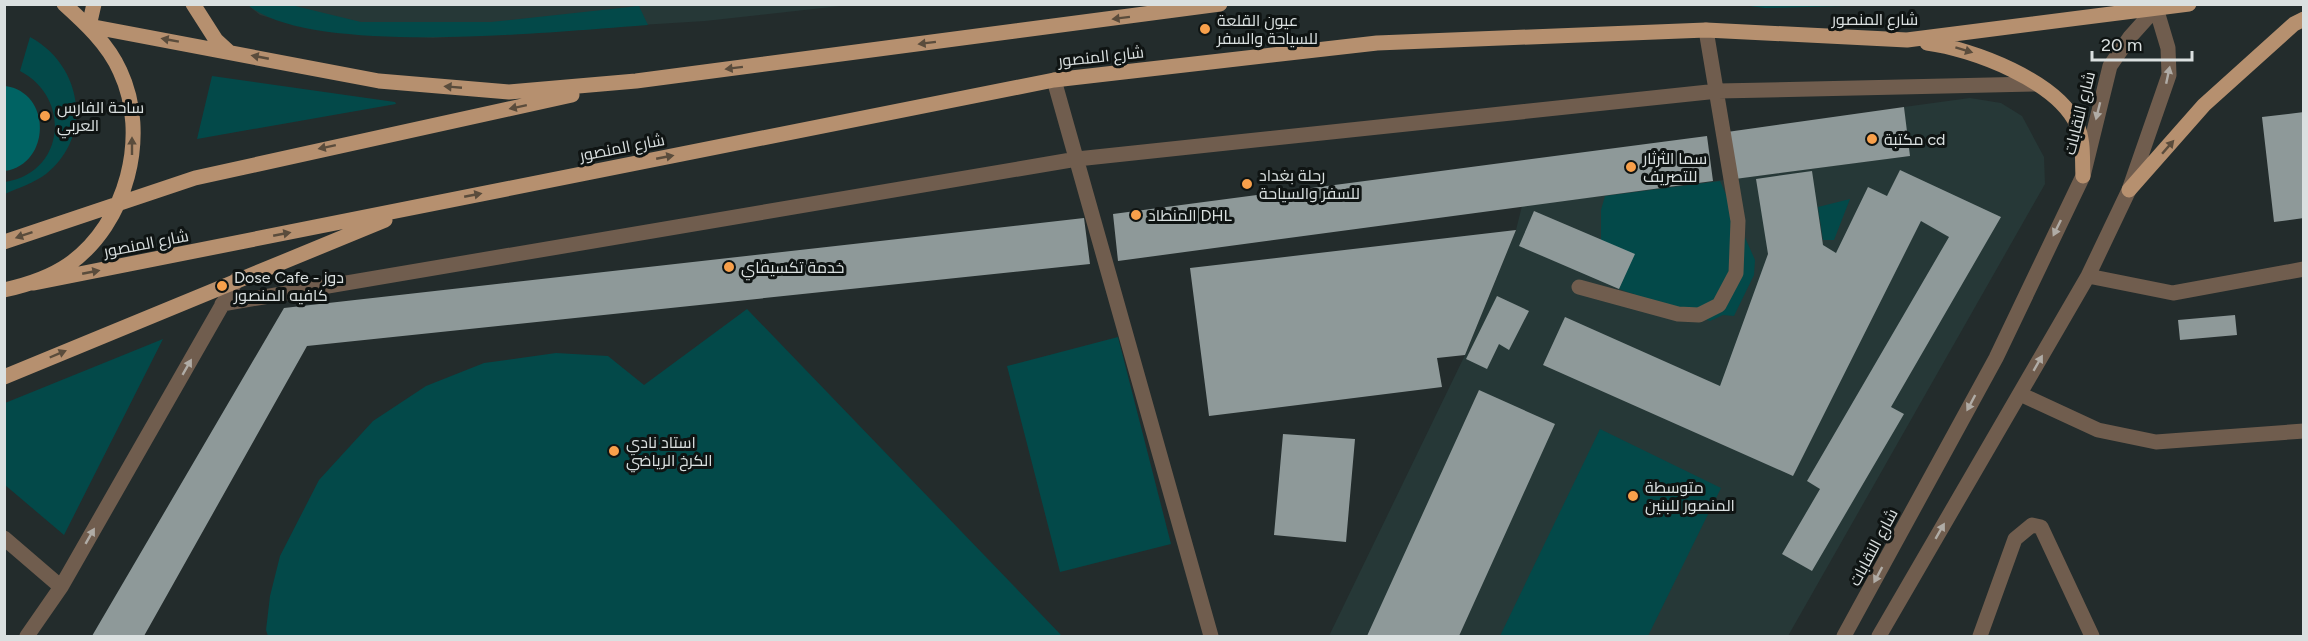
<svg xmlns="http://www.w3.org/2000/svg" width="2308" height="641" viewBox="0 0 2308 641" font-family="Figtree,Cairo,sans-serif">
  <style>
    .built { fill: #263837 }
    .green { fill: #034949 }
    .water { fill: #006363 }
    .building { fill: #8e9999 }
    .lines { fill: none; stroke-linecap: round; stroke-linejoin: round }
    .minor { stroke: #705d4e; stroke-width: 15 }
    .major { stroke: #b6906f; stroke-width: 15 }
    .oneway { fill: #5a4c3c }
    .oneway2 { fill: #b0aca6 }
    .poi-dot { fill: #f8a04b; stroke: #0f1413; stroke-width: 2 }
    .labels { text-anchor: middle; stroke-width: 6; stroke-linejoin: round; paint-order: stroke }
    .street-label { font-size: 16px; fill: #dae0e0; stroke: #0f1413 }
    .poi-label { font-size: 16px; fill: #dae0e0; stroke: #0f1413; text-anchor: start }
  </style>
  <rect width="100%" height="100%" fill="#232c2c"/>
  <path class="built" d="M248,5H849L705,21L433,38L361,34L300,26L260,15Z
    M1970,98L2001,103L2022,116L2044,157L2045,184L1788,636H1329L1465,355L1516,230L1522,206L1909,156L1904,107Z"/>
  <path class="green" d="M248,5H291L361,22H491L639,6L648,25C562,31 311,58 248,5Z
    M1742,5V4L1887,5L1765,8Z
    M30,37C81,64 95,135 46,174C34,183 18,188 5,194V182C65,173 72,98 20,71Z
    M212,76L395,102L396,104L197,139Z
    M1720,181L1755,260L1754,275L1734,316L1723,315L1710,321L1619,289L1634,255L1601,240V210L1605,196Z
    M1850,199L1834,240H1823L1818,207Z
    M747,309L1062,636H268L266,630L270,596L280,556L319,480L373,421L426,386L484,363L556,353L608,356L644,385Z
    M1118,337L1171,544L1060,572L1007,366Z
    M163,339L64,535L5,485V403Z
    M1600,429L1721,488L1648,636H1500Z"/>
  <path class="water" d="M5,86C52,92 51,164 5,171Z"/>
  <path class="building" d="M1904,107L1910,156L1735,179L1727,132Z
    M2304,112V218L2274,222L2262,117Z
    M1707,136L1713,181L1118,261L1113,214Z
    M1900,170L2001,217L1891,407L1904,414L1812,571L1782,554L1820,489L1807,481L1949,237L1921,221L1793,476L1543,365L1565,317L1720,386L1768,254L1756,179L1812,171L1823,245L1836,253L1868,187L1887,196Z
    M1534,211L1635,254L1619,289L1519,246Z
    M1084,218L1090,264L307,346L144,636H92L284,308Z
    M1516,230L1465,355L1437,358L1442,387L1209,416L1190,268Z
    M1497,296L1529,311L1509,350L1499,344L1487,369L1466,359Z
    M2235,315L2237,335L2180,340L2178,320Z
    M1479,390L1555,424L1459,636H1367Z
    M1283,434L1355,439L1346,542L1274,535Z"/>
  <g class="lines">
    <path class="minor" d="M1054,80L1211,636
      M2088,276L2173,293L2304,269
      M1579,287L1678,314L1699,315L1719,305L1736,273L1738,221L1706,30
      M222,304L1077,159L1718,91L2035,84
      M2020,394L2098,430L2156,442L2304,431
      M4,538L61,587
      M27,636L61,587L237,279
      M1844,636L1996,358L2083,176L2110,66L2130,37L2156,8L2168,48L2169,75L2129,190L2088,276L1879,636
      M1980,636L2015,539L2032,525L2041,527L2092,636"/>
    <path class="major" d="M193,4L216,40L228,51
      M89,26L379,81L509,92L636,81L1220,4
      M89,26L94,4
      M1927,43C1973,49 2057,81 2077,125C2084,141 2082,159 2083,176
      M2129,190L2204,105L2294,24L2304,19
      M4,242L195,178L572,95
      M34,283L1054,80L1377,43L1706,30L1907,40L2189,4
      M4,290C27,285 49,278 68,265C127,224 150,135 120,71C108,44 85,23 64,4
      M4,377L385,220"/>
  </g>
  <defs><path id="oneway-solid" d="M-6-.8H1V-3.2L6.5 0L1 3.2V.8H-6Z" transform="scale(1.5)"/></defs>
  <g class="oneway">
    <use href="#oneway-solid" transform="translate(1121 18) rotate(173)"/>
    <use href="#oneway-solid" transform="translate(170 40) rotate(-170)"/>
    <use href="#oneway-solid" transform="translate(927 43) rotate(173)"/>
    <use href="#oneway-solid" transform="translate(1964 50) rotate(17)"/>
    <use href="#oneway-solid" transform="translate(260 57) rotate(-169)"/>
    <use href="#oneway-solid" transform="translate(734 68) rotate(173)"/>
    <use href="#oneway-solid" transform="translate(453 87) rotate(-175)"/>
    <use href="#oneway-solid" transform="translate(518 107) rotate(168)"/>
    <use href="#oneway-solid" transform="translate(132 146) rotate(-90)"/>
    <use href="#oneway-solid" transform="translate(327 147) rotate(168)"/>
    <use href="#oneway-solid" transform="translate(2168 147) rotate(-49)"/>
    <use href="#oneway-solid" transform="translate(665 157) rotate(-11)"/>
    <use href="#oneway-solid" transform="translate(473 195) rotate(-11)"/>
    <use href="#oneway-solid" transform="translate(282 234) rotate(-11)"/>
    <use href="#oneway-solid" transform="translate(24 235) rotate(161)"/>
    <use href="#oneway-solid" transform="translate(91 272) rotate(-11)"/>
    <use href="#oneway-solid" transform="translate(58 354) rotate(-23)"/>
  </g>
  <g class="oneway2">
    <use href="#oneway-solid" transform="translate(2168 75) rotate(-78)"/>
    <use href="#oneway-solid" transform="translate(2098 111) rotate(104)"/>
    <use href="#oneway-solid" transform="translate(2057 228) rotate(116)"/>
    <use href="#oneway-solid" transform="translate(2038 363) rotate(-60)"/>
    <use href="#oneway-solid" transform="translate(187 367) rotate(-60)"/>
    <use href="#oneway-solid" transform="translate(1971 403) rotate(118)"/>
    <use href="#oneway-solid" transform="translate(1940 531) rotate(-60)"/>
    <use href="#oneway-solid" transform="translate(90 536) rotate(-60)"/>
    <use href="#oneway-solid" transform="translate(1878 575) rotate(118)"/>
  </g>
  <g class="poi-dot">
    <circle cx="1205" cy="29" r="6"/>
    <circle cx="45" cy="116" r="6"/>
    <circle cx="1872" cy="139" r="6"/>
    <circle cx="1631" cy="167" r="6"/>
    <circle cx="1247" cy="184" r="6"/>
    <circle cx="1136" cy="215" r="6"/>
    <circle cx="729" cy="267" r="6"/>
    <circle cx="222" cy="286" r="6"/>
    <circle cx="614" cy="451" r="6"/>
    <circle cx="1633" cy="496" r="6"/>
  </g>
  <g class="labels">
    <g class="street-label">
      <text x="1875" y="25">شارع المنصور</text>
      <text transform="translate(1101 56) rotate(-6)" y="6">شارع المنصور</text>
      <text transform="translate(2079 113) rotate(-76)" y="6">شارع النقابات</text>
      <text transform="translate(622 147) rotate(-11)" y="6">شارع المنصور</text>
      <text transform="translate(146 243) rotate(-11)" y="6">شارع المنصور</text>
      <text transform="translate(1873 547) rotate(-62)" y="6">شارع النقابات</text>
    </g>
    <g class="poi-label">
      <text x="1217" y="26">عيون القلعة<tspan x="1217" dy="18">للسياحة والسفر</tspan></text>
      <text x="57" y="113">ساحة الفارس<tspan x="57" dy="18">العربي</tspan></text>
      <text x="1884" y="145">مكتبة cd</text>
      <text x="1643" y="164">سما الثرثار<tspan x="1643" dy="18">للتصريف</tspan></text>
      <text x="1259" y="181">رحلة بغداد<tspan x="1259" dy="18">للسفر والسياحة</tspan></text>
      <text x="1148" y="221">المنطاد DHL</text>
      <text x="741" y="273">خدمة تكسيفاي</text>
      <text x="234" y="283">Dose Cafe - دوز<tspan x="234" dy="18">كافيه المنصور</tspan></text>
      <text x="626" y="448">استاد نادي<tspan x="626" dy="18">الكرخ الرياضي</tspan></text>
      <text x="1645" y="493">متوسطة<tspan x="1645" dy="18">المنصور للبنين</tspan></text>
    </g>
  </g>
  <rect width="2308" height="641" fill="none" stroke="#dae0e0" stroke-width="12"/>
  <path d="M2092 51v9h100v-9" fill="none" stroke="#dae0e0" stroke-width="3"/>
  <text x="2101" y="51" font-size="18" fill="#dae0e0" stroke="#0f1413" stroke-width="4.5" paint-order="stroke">20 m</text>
</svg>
